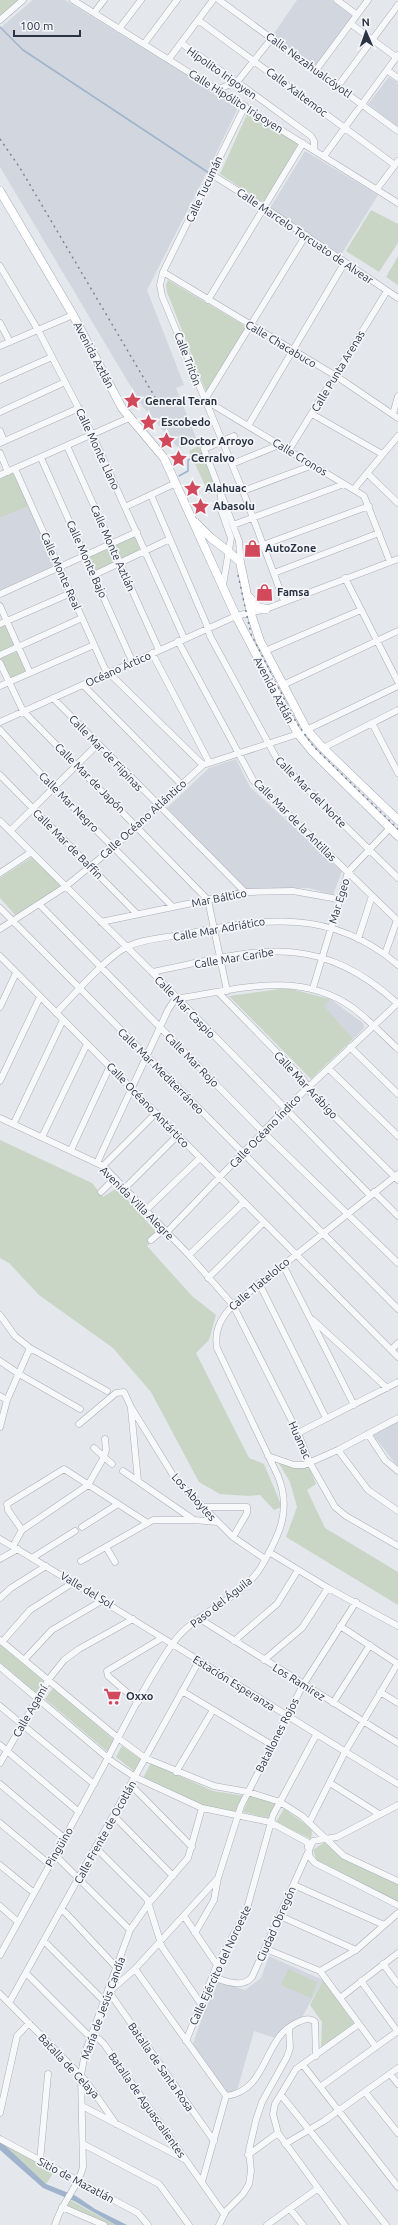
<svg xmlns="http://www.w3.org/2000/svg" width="398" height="2225" viewBox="0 0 398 2225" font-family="Ubuntu,sans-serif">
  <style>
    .built { fill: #d2d6de }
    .green { fill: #c9d6c5 }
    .water { fill: #9fb4cc }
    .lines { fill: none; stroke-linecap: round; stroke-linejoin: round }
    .stream { stroke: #9fb4cc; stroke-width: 1.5 }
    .minor-casing { stroke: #a9aeb7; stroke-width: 7 }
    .major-casing { stroke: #a3abb8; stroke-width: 9 }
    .minor { stroke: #f7f8fa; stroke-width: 6 }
    .major { stroke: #fff; stroke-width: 8 }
    .rail { stroke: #7d8696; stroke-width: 1.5; stroke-dasharray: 2 4; stroke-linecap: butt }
    .labels { text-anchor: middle; stroke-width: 3.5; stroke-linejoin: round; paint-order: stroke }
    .street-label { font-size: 11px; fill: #2b3445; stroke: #f4f6f9 }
    .poi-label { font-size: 11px; font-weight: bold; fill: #2b3445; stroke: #f4f6f9; text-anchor: start }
  </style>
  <rect width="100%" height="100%" fill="#e4e7ec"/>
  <path class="built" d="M33,0H65L236,106L237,110L207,172L147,290L184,385L176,388L197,440L179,449L143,407L0,167V28Z
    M297,0H331L354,16L317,67L273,35Z
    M389,77L398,83V127L368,104Z
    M305,151L378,195L341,255L270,208Z
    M29,506L56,565L0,591V518Z
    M236,759L250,787L342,871L333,895L309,888L247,889L167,808L209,768Z
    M330,999L363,1023L364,1028L353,1039L323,1006Z
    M398,1421V1467L373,1435Z
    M269,1956L323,1980L301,2019L275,2038L254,2031L236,2094H228L193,2044L215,1980L245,1990L261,1978Z"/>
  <path class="green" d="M0,0H21L0,20Z
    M248,112L298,144L264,203L220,174Z
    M371,210L398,224V243L379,272L346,251Z
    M398,256V285L386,277Z
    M168,280L247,327L207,394L167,292L166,285Z
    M199,446L216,490L209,494L189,451Z
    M13,473L29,506L0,518V479Z
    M134,535L141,551L120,560L114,545Z
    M108,548L114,563L94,571L88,557Z
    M5,624L14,645L0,652V627Z
    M19,651L28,671L11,679L1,658Z
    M32,857L62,886L17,917L0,898V878Z
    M287,988L330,999L324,1006L353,1039L311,1079L229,996Z
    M0,1140L92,1183L103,1197L117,1188L159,1235L147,1246L192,1296L216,1315L209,1340L196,1353L249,1458L264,1464L282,1507L274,1510L260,1495L248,1496L220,1494L199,1482L151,1392L113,1348L39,1295L9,1263L0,1258Z
    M278,1462L310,1469L316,1484L307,1490L325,1528L398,1572V1605L286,1537L297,1507L290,1482Z
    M0,1644L46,1683L38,1694L0,1662Z
    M53,1688L115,1741L108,1752L45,1699Z
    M122,1746L142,1760L135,1772L116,1757Z
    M151,1763L213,1791L245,1796L235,1814L204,1807L143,1778Z
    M250,1795L277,1803L268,1818L243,1812Z
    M284,1809L310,1827L312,1832L311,1839L276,1822Z
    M325,1842C349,1863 370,1872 398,1884V1902L317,1861L313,1850Z
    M288,1969L317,1982L311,1998L281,1985Z
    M323,1980L355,2025L321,2050L322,2022L310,2005Z
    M3,2141L56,2169L46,2184L2,2144Z
    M66,2198L116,2225H104L62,2207Z"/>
  <path class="water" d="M0,2141L46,2184L76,2196L95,2209L127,2225H116L74,2201L43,2188L0,2150Z"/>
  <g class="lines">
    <path class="stream" d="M0,27L23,50L209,173
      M179,476L188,471V460L203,453"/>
    <defs>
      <path id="minor" d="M73,0L398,203
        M219,0L398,131
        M337,0L357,15
        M94,13L104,0
        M0,20L23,0
        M198,20L395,165
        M351,24L396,57
        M119,29L141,0
        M181,43L237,82L311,136L314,141V149
        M144,44L177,0
        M169,59L213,0
        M316,70L368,0
        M387,70L398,78
        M338,86L398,5
        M218,89L237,82L272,38
        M245,106L163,272L160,285L162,296L243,491L284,601
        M324,156L398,55
        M211,174L265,208L398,298
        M377,189L398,161
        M0,266L38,330L92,434L184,638
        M163,272L336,376L398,418
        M208,300L303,143
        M0,323L10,342
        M0,346L73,315
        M0,380L52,357
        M205,400L364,496L390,562
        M204,401L306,235
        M0,412L65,382
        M312,414L382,454
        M393,414L398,396
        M248,426L345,262
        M0,431L4,441
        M234,436L204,449L239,541L241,566
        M0,443L79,408
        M67,446L159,650
        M289,450L387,291
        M0,453L8,472
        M41,458L132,661
        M232,464L279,445
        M15,469L105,669L203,765
        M367,473L398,503
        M0,475L129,418
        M354,489L398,436
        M243,491L313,465
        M151,495L206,623L210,636L277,759L398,878
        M221,495V510L231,538L223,585
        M125,507L176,483
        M233,525L344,484
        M263,545L369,506
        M274,573L379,533
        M94,575L170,539
        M345,578L398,682
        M0,594L137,532
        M0,606L30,673
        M0,624L71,593
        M178,641L253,780L398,921
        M265,651L361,610
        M152,653L209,762
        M0,655L82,618
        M0,663L23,711L208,900L227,991
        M83,685L181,784
        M283,685L398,631
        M0,686L94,645
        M53,698L245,892
        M0,722L236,616L266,609L398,559
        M372,723L398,773
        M0,730L54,788L173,907
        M323,748L398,710
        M0,775L137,914
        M0,821L152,972L370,1195
        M10,831L97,745
        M0,873L30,853
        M40,905L263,1132L398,1263
        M0,908L398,1309
        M101,922L245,892L293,891L338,899
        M0,929L65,887L114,847L203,765L298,734L398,686
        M358,939L372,896
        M385,954L397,920
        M0,956L398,1357
        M152,972C252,952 314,927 398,1004
        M313,988L348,872L390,828
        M218,992L303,1079L311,1093L398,1180
        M0,1007L16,973
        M56,1013C73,996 107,956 127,947C142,939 168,937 186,934C264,918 332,908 398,965
        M350,1047L398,1094
        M329,1069L398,1136
        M0,1081L40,997
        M0,1118L103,1166L189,1255L233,1305L298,1433L310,1463L335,1507L346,1516L398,1546
        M14,1123L63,1020
        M42,1137L87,1044
        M71,1150L110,1066
        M97,1163L168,1010L175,999C235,990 299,969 353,1008C369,1020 383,1035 398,1049
        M103,1166L156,1113
        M125,1188L178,1135
        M101,1192L115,1178
        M374,1192L398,1216
        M146,1210L200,1158
        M166,1233L285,1109L398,1003
        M151,1240L163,1230
        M189,1255L244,1202
        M283,1265L354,1405
        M208,1278L264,1222
        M259,1283L326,1418
        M0,1315L15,1336L30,1348L107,1391
        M313,1320L387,1388
        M391,1350L398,1343
        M0,1361L19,1374L80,1409
        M0,1396L7,1400
        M131,1409L138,1481
        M79,1424L116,1393L124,1392L131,1407L176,1480L233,1537L265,1559
        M0,1427L7,1400L30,1348
        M298,1433L398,1382
        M368,1434L385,1460L398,1471
        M94,1448L112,1464
        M338,1450L368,1490L398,1511
        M268,1456L294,1465H304L338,1450L398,1418
        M123,1471L194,1520
        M202,1507H247V1513L233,1537
        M82,1527L118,1504
        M22,1530L8,1510L7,1504L64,1469L146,1522
        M0,1539C134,1618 265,1703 398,1784
        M13,1546L22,1530L88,1485L104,1457L106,1450L105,1439
        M106,1547L115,1562
        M269,1552L328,1588L398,1626
        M32,1558L75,1531
        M0,1559L18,1549
        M81,1561L153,1520H194L217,1522
        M0,1598L11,1588L46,1566
        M200,1619L398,1743
        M340,1626L398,1664
        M0,1640L118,1738L145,1758L214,1786L248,1792L280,1802L302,1816L344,1856L398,1881
        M234,1641L277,1604L298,1570
        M2,1642L30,1610L74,1582
        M24,1660L52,1630L103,1600
        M264,1660L302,1628L328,1588
        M0,1667L114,1763L135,1777L202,1808L270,1822L307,1842L310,1857L315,1863L398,1905
        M182,1691L272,1745
        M380,1692L398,1703
        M138,1702L108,1676L107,1671L162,1638
        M333,1703L370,1645
        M0,1706L94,1784
        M0,1745L79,1812
        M0,1763L49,1679L64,1660L79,1649L133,1619
        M176,1772L213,1710
        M330,1783L379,1814
        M0,1784L64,1838
        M131,1785L192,1847
        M114,1816L173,1876
        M0,1823L49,1864
        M309,1823L345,1752L398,1663
        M96,1848L147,1899L162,1947L201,2004
        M55,1855L130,1930
        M0,1865L34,1893
        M294,1885L384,1925
        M0,1906L18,1922
        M62,1909L117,1968
        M184,1916L217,1965
        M280,1916L356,1950
        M195,1933L214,1900L218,1878
        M44,1941L105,2002
        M266,1949L320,1971L376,2047
        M0,1955C35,1892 69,1830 103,1767C124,1727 147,1680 173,1643C196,1611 240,1601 261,1567C279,1536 292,1511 278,1476L217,1348C214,1330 221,1318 233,1305L398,1174
        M383,1964L398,1984
        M135,1969L226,2096
        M320,1971L356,1950L398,1913
        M26,1973L87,2034L99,2039L104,2044L224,2214
        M212,1977C225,1981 243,1989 252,1977L313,1841L337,1837L398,1805
        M361,1981L398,2032
        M0,1994L86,2081L116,2124
        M340,1998L398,1953
        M9,2003L199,1661
        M186,2041L217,1965L246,1912L273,1815L316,1735
        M303,2065L398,2187
        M390,2074L398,2084
        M320,2087L398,2031
        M365,2092L398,2133
        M281,2095L386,2225
        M226,2096C259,2092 263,2059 279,2037C285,2029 306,2013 315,2022L316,2056
        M82,2106L184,2159
        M0,2113L17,2036L29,2023
        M0,2139L138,2213L148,2225
        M214,2141L109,1992L135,1969L218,1878L241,1806L303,1685L356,1602
        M83,2144L159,2184L189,2225
        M285,2144L324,2121L398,2068
        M248,2155L278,2133
        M40,2161L48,2074
        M202,2182L226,2096
        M62,2207L104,2225
        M290,2209L303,2225
        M55,2225C61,2203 79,2186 83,2167L81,2075L85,2053L130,1930L149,1903L188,1858L202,1808
        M219,2225L226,2211L243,2194L249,2184L251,2171L249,2150L256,2120L262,2102L287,2057L290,2048L289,2028
        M267,2225L317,2189
        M345,2225L278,2133L273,2114L275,2104L296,2069L359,2024"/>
      <path id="major" d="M0,191L73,315L122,408L164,458L236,616L298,734L313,752L398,836
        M196,523L211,538L228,551L240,562L251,614L260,641L307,730L323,748L398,820
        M248,596L258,607L266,609"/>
    </defs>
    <use href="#minor" class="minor-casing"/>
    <use href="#major" class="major-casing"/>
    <use href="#minor" class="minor"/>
    <use href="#major" class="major"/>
    <path class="rail" d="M0,139L20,168L159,404
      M238,575L251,634L296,722L314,747L398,829"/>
  </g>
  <defs>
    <symbol id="sight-bare" viewBox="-9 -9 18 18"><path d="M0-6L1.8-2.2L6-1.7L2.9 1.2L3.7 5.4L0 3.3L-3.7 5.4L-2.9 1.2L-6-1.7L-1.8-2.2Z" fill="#d1495b" stroke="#f4f6f9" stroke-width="2.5" paint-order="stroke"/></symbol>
    <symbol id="shop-bare" viewBox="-9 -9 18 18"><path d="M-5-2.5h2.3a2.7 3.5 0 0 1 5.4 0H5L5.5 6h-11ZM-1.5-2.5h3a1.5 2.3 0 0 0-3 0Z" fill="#d1495b" stroke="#f4f6f9" stroke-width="2.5" paint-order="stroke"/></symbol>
    <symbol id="supermarket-bare" viewBox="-9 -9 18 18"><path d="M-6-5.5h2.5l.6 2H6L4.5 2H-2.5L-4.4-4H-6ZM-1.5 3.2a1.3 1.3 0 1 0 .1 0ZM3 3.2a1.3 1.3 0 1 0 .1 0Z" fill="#d1495b" stroke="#f4f6f9" stroke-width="2.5" paint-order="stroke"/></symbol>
  </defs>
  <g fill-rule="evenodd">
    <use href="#sight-bare" x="120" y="388" width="25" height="25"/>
    <use href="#sight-bare" x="136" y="410" width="25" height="25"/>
    <use href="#sight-bare" x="154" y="428" width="25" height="25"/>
    <use href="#sight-bare" x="166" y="446" width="25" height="25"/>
    <use href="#sight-bare" x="180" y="476" width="25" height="25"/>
    <use href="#sight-bare" x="188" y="494" width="25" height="25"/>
    <use href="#shop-bare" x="240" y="536" width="25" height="25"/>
    <use href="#shop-bare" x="252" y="580" width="25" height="25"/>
    <use href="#supermarket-bare" x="100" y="1684" width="25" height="25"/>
  </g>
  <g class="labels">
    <g class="street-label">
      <text transform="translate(309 65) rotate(36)" y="4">Calle Nezahualcóyotl</text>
      <text transform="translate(222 73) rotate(35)" y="4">Hipolito Irigoyen</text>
      <text transform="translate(297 92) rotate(37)" y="4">Calle Xaltemoc</text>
      <text transform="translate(236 101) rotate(32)" y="4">Calle Hipólito Irigoyen</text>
      <text transform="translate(204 189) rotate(-65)" y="4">Calle Tucumán</text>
      <text transform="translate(305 236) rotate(34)" y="4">Calle Marcelo Torcuato de Alvear</text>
      <text transform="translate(281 344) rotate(31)" y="4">Calle Chacabuco</text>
      <text transform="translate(94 355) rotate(62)" y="4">Avenida Aztlán</text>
      <text transform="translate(188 359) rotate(69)" y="4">Calle Tritón</text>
      <text transform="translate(338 371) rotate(-59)" y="4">Calle Punta Arenas</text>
      <text transform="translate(98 449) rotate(65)" y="4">Calle Monte Llano</text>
      <text transform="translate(300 457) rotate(31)" y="4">Calle Cronos</text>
      <text transform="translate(113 548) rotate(66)" y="4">Calle Monte Aztlán</text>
      <text transform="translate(87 559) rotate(66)" y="4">Calle Monte Bajo</text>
      <text transform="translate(61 571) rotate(66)" y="4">Calle Monte Real</text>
      <text transform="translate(118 669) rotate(-24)" y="4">Océano Ártico</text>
      <text transform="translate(274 690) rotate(62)" y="4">Avenida Aztlán</text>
      <text transform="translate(106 753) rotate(46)" y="4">Calle Mar de Fiipinas</text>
      <text transform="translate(90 778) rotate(45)" y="4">Calle Mar de Japón</text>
      <text transform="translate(311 792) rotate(45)" y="4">Calle Mar del Norte</text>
      <text transform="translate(69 802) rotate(45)" y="4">Calle Mar Negro</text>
      <text transform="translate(143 819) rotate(-42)" y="4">Calle Océano Atlántico</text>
      <text transform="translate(295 820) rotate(45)" y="4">Calle Mar de la Antillas</text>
      <text transform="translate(68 844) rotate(45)" y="4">Calle Mar de Baffin</text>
      <text transform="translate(219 898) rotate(-11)" y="4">Mar Báltico</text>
      <text transform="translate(339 901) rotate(-73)" y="4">Mar Egeo</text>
      <text transform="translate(219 929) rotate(-10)" y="4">Calle Mar Adriático</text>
      <text transform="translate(234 958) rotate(-9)" y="4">Calle Mar Caribe</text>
      <text transform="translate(185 1007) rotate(46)" y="4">Calle Mar Caspio</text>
      <text transform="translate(192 1060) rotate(45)" y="4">Calle Mar Rojo</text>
      <text transform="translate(161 1071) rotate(45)" y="4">Calle Mar Mediterráneo</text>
      <text transform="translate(306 1085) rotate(47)" y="4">Calle Mar Arábigo</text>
      <text transform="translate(148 1105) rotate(46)" y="4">Calle Océano Antártico</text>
      <text transform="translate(265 1131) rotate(-46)" y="4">Calle Océano Índico</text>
      <text transform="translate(137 1203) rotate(45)" y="4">Avenida Villa Alegre</text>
      <text transform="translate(259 1284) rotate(-40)" y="4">Calle Tlatelolco</text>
      <text transform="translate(300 1440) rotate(66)" y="4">Huamac</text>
      <text transform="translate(194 1497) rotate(48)" y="4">Los Aboytes</text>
      <text transform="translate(87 1590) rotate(31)" y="4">Valle del Sol</text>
      <text transform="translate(221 1602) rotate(-38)" y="4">Paso del Águila</text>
      <text transform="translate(299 1682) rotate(32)" y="4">Los Ramírez</text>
      <text transform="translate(234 1683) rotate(32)" y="4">Estación Esperanza</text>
      <text transform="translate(30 1711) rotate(-60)" y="4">Calle Agamí</text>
      <text transform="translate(277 1735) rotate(-63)" y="4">Batallones Rojos</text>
      <text transform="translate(105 1832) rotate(-61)" y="4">Calle Frente de Ocotlán</text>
      <text transform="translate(59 1847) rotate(-60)" y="4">Pingüino</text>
      <text transform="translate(276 1924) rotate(-66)" y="4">Ciudad Obregón</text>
      <text transform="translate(220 1965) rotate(-65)" y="4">Calle Ejército del Noroeste</text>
      <text transform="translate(103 2008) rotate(-70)" y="4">María de Jesús Candía</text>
      <text transform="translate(69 2066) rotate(47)" y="4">Batalla de Celaya</text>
      <text transform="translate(161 2067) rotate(55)" y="4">Batalla de Santa Rosa</text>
      <text transform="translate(147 2105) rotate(55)" y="4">Batalla de Aguascalientes</text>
      <text transform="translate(76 2180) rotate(28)" y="4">Sitio de Mazatlán</text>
    </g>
    <g class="poi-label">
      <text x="145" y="405">General Teran</text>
      <text x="161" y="426">Escobedo</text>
      <text x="180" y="445">Doctor Arroyo</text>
      <text x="191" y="462">Cerralvo</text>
      <text x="205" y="492">Alahuac</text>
      <text x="213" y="510">Abasolu</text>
      <text x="265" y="552">AutoZone</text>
      <text x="277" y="596">Famsa</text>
      <text x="126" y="1700">Oxxo</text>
    </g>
  </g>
  <g transform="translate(366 32) rotate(358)" stroke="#f4f6f9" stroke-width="3" paint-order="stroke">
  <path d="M0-3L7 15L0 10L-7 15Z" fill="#2b3445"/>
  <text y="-6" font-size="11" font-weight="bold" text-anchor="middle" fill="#2b3445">N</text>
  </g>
  <path d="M14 30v6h66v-6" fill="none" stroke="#2b3445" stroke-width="2"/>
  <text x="20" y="30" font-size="12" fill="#2b3445" stroke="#f4f6f9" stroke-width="3" paint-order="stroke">100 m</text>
</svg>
